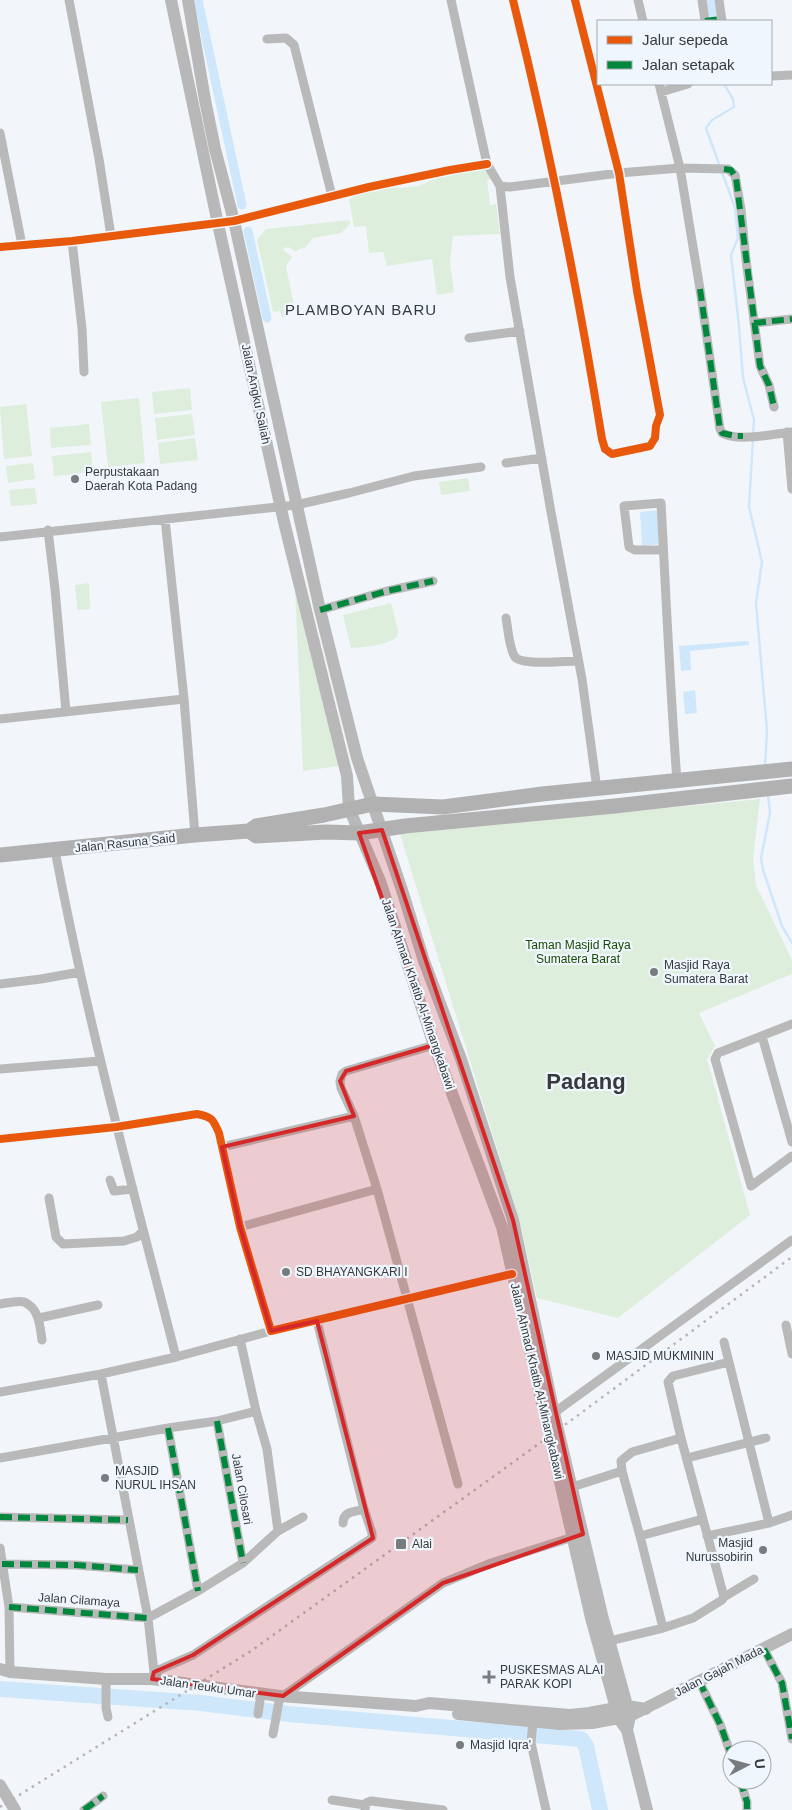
<svg xmlns="http://www.w3.org/2000/svg" width="792" height="1810" viewBox="0 0 792 1810" font-family="Helvetica,sans-serif">
  <style>
    .green { fill: #ddeedc }
    .water { fill: #cfe7fb }
    .lines { fill: none; stroke-linecap: round; stroke-linejoin: round }
    .stream { stroke: #cfe7fb; stroke-width: 2.5 }
    .canal { stroke: #cfe7fb; stroke-width: 9 }
    .river { stroke: #cfe7fb; stroke-width: 16 }
    .street { stroke: #b9b9b9; stroke-width: 9 }
    .secondary { stroke: #b8b8b9; stroke-width: 12 }
    .primary { stroke: #b1b1b1; stroke-width: 15 }
    .rail { stroke: #b6b6b9; stroke-width: 2.5; stroke-dasharray: 2.5 5; stroke-linecap: butt }
    .quiet { stroke: #00873e; stroke-width: 6; stroke-dasharray: 12 6; stroke-linecap: butt }
    .cycleway-casing { stroke: #eff6fd; stroke-width: 11 }
    .cycleway { stroke: #e8590c; stroke-width: 8 }
    .marked { fill: #d62828; fill-opacity: 0.2; stroke: #d62828; stroke-width: 4; stroke-linejoin: round }
    .poi-dot { fill: #787c7e; stroke: #eff6fd; stroke-width: 2 }
    .labels { text-anchor: middle; stroke-width: 4.5; stroke-linejoin: round; paint-order: stroke }
    .street-label { font-size: 12px; fill: #373a3c; stroke: #eff6fd }
    .poi-label { font-size: 12px; fill: #373a3c; stroke: #eff6fd; text-anchor: start }
    .park-label { font-size: 12px; fill: #174b01; stroke: #eff6fd }
    .quarter-label { font-size: 15px; letter-spacing: 1px; fill: #373a3c; stroke: #eff6fd }
    .town-label { font-size: 22px; font-weight: bold; fill: #373a3c; stroke: #eff6fd }
  </style>
  <rect width="100%" height="100%" fill="#f2f6fa"/>
  <path class="green" d="M485,169L494,179L487,180L490,205L496,204L500,234L453,236L450,262L454,292L437,295L432,259L387,266L383,252L369,253L366,226L354,227L349,200L356,195L371,190L390,187L403,188L419,186L448,172Z
    M350,220V224L341,233L313,238L305,248L299,249L296,252L289,247L288,248L285,247L283,250L292,257L286,266L295,311L286,317L282,318L280,311L273,312L257,240L266,229Z
    M190,388L192,410L154,414L152,392Z
    M139,398L145,463L108,467L101,402Z
    M26,404L32,456L4,459L0,407Z
    M192,414L195,435L157,440L155,418Z
    M89,424L91,445L51,448L50,428Z
    M195,438L198,460L160,464L158,443Z
    M91,452L93,472L54,476L52,456Z
    M33,463L35,479L8,483L6,466Z
    M468,478L470,491L441,495L439,482Z
    M35,488L37,504L11,506L9,490Z
    M89,583L90,609L77,610L75,585Z
    M295,587L339,766L303,771Z
    M391,603L398,630L397,637C385,646 365,647 351,648L343,615Z
    M760,799L753,859L756,885L792,960V974L699,1013L715,1046L707,1059L750,1215L618,1318L537,1298L520,1223L400,834Z"/>
  <path class="water" d="M660,510L662,544L642,546L640,512Z
    M745,641L749,642V645L690,651L691,670L681,671L679,646Z
    M695,690L697,713L685,714L683,692Z"/>
  <g class="lines">
    <path class="stream" d="M724,84L733,99L734,107L712,120L706,128L735,208L738,238L731,255L739,326L743,378L754,420L753,434
      M753,439L749,507L762,562L756,603L767,731L765,766
      M768,794L770,813L761,858L763,870L782,926L792,943"/>
    <path class="canal" d="M198,0L242,205
      M710,0L713,21
      M248,231L267,318"/>
    <path class="river" d="M0,1689L201,1703L289,1714L581,1739L586,1746L600,1810"/>
    <path class="street" d="M69,0L99,159L111,236
      M451,0L487,164L500,186L510,277L551,512L582,679L597,789
      M513,0C549,145 578,291 602,439L605,449L612,454L650,446L655,438L656,426L660,415L637,291L619,173L575,0
      M638,0L643,21
      M702,0L705,21
      M719,0L722,21
      M267,39L286,38L294,45L332,196
      M771,76L792,75
      M659,84L680,168L700,289L720,429L722,433C738,442 773,434 792,432
      M661,92L688,84
      M0,133L22,245
      M500,186L510,187L619,173L680,168L728,169L735,175L741,209L746,260L760,366L769,385L774,407
      M72,241L82,328L84,372
      M0,247L72,241L234,221L369,187L450,170L487,164
      M754,323L792,319
      M469,338L520,331
      M787,432L792,489
      M506,463L542,458
      M165,519L184,699L195,835
      M48,530L55,589L66,712
      M0,537L296,505L349,493L414,476L481,467
      M663,550H635L629,547L624,506L661,503C666,596 670,688 677,781
      M320,610L387,591L433,581
      M506,618C508,628 509,649 515,657C523,666 565,661 578,661
      M0,719L184,699
      M55,850C87,1021 133,1189 176,1357
      M0,984L41,979L80,972
      M792,1024L718,1053L715,1059L751,1186L792,1156
      M762,1036L792,1142
      M434,1045L346,1071L342,1074L340,1081L341,1088L354,1116L377,1189L458,1484
      M0,1069L100,1061
      M0,1139L116,1127L197,1114C212,1117 213,1119 219,1133L240,1227L271,1331L512,1274
      M222,1147L354,1116
      M110,1180L114,1191L133,1189
      M49,1198L56,1237L63,1244L124,1241L137,1237L143,1231
      M240,1227L377,1189
      M0,1304C7,1303 18,1300 24,1302C39,1308 40,1326 42,1340
      M39,1318L98,1305
      M786,1325L792,1354
      M724,1342L769,1523
      M101,1374L148,1618L154,1672L153,1676
      M0,1392L101,1374L176,1357L271,1331
      M551,1415L792,1240
      M217,1421L243,1563
      M168,1428L198,1591
      M0,1458L168,1428L217,1421L256,1411
      M687,1458L766,1438
      M622,1471L640,1536L663,1628
      M572,1487L622,1471L621,1461L632,1452L681,1438
      M0,1517L128,1520
      M343,1523C343,1511 354,1512 364,1509
      M278,1531L303,1517
      M640,1536L703,1519
      M707,1536L769,1523L792,1515
      M0,1548L9,1607L10,1672
      M0,1564L76,1565L138,1570
      M724,1597L681,1438L668,1382L673,1376L729,1362
      M9,1607L148,1618L198,1591L243,1563L278,1531L267,1449L256,1411L240,1339
      M609,1641L663,1628L693,1618L722,1600L724,1597L754,1579
      M764,1649L782,1683L792,1739
      M154,1672L193,1655L372,1538V1533L364,1509L317,1321
      M106,1679V1708L108,1717
      M699,1681L720,1724L732,1757
      M283,1696L443,1583L491,1563L576,1536
      M258,1714L261,1694
      M533,1721L531,1743L546,1810
      M273,1734L280,1696
      M740,1780L747,1802V1810
      M332,1800L365,1805
      M84,1810L103,1796
      M365,1810L366,1803L371,1801L443,1810"/>
    <path class="secondary" d="M171,0L218,224L284,522L347,776L349,808L380,881L434,1045L502,1227L591,1618L619,1719L627,1730L647,1810
      M188,0L205,100L215,149L234,221L320,610L357,758L402,890L424,961L461,1059L513,1220L554,1413L602,1615L630,1716L627,1730
      M0,1669L10,1672L106,1679H152L280,1696L416,1706L429,1703L570,1715L589,1713L627,1706L646,1709
      M458,1714L560,1724L592,1723L630,1716L792,1634
      M0,1785L15,1810"/>
    <path class="primary" d="M249,831L256,826L324,815L373,804L443,807L542,794L792,769
      M249,831L256,836L326,832L359,833L405,826L615,806L792,786
      M0,855L195,835L249,831"/>
    <path class="rail" d="M0,1807L251,1651L558,1430L792,1257"/>
    <path class="quiet" d="M705,21L721,19
      M724,169L731,170L736,178L760,366L769,385L774,407
      M700,289L720,429L722,433L735,436H743
      M754,323L792,319
      M320,610L387,591L433,581
      M217,1421L243,1563
      M168,1428L198,1591
      M0,1517L128,1520
      M2,1564L76,1565L138,1570
      M9,1607L148,1618
      M764,1649L782,1683L792,1739
      M699,1681L720,1724L732,1757
      M740,1780L747,1802V1810
      M84,1810L103,1796"/>
    <defs>
      <path id="cycleway" d="M513,0C549,145 578,291 602,439L605,449L612,454L650,446L655,438L656,426L660,415L637,291L619,173L575,0
        M0,247L72,241L234,221L369,187L450,170L487,164
        M0,1139L116,1127L197,1114C212,1117 213,1119 219,1133L240,1227L271,1331L512,1274"/>
    </defs>
    <use href="#cycleway" class="cycleway-casing"/>
    <use href="#cycleway" class="cycleway"/>
  </g>
  <path class="marked" d="M382,830L513,1220L583,1534L443,1583L283,1696L152,1679L154,1672L193,1655L373,1538L317,1321L271,1331L240,1227L222,1147L354,1116L340,1081L346,1071L434,1045L359,833Z"/>
  <g class="poi-dot">
    <circle cx="75" cy="479" r="5"/>
    <circle cx="654" cy="972" r="5"/>
    <circle cx="286" cy="1272" r="5"/>
    <circle cx="596" cy="1356" r="5"/>
    <circle cx="105" cy="1478" r="5"/>
    <rect x="395" y="1538" width="12" height="12" rx="2.5"/>
    <circle cx="763" cy="1550" r="5"/>
    <path d="M486.5 1669.5h5v5h5v5h-5v5h-5v-5h-5v-5h5z"/>
    <circle cx="460" cy="1745" r="5"/>
  </g>
  <g class="labels">
    <g class="street-label">
      <text transform="translate(256 394) rotate(78)" y="4">Jalan Angku Saliah</text>
      <text transform="translate(125 843) rotate(-6)" y="4">Jalan Rasuna Said</text>
      <text transform="translate(418 994) rotate(71)" y="4">Jalan Ahmad Khatib Al-Minangkabawi</text>
      <text transform="translate(537 1381) rotate(77)" y="4">Jalan Ahmad Khatib Al-Minangkabawi</text>
      <text transform="translate(242 1489) rotate(80)" y="4">Jalan Cilosari</text>
      <text transform="translate(79 1600) rotate(4)" y="4">Jalan Cilamaya</text>
      <text transform="translate(719 1671) rotate(-27)" y="4">Jalan Gajah Mada</text>
      <text transform="translate(208 1687) rotate(8)" y="4">Jalan Teuku Umar</text>
    </g>
    <g class="poi-label">
      <text x="85" y="476">Perpustakaan<tspan x="85" dy="14">Daerah Kota Padang</tspan></text>
      <text x="664" y="969">Masjid Raya<tspan x="664" dy="14">Sumatera Barat</tspan></text>
      <text x="296" y="1276">SD BHAYANGKARI I</text>
      <text x="606" y="1360">MASJID MUKMININ</text>
      <text x="115" y="1475">MASJID<tspan x="115" dy="14">NURUL IHSAN</tspan></text>
      <text x="753" y="1547" text-anchor="end">Masjid<tspan x="753" dy="14">Nurussobirin</tspan></text>
      <text x="412" y="1548">Alai</text>
      <text x="500" y="1674">PUSKESMAS ALAI<tspan x="500" dy="14">PARAK KOPI</tspan></text>
      <text x="470" y="1749">Masjid Iqra'</text>
    </g>
    <g class="park-label">
      <text x="578" y="949">Taman Masjid Raya<tspan x="578" dy="14">Sumatera Barat</tspan></text>
    </g>
    <g class="quarter-label">
      <text x="361" y="315">PLAMBOYAN BARU</text>
    </g>
    <g class="town-label">
      <text x="586" y="1089">Padang</text>
    </g>
  </g>
  <rect x="597" y="20" width="175" height="65" fill="#eff6fd" stroke="#a5abb0"/>
  <rect x="607" y="36" width="25" height="8" fill="#e8590c" stroke="#a5abb0"/>
  <text x="642" y="45" font-size="15" fill="#373a3c">Jalur sepeda</text>
  <rect x="607" y="61" width="25" height="8" fill="#00873e" stroke="#a5abb0"/>
  <text x="642" y="70" font-size="15" fill="#373a3c">Jalan setapak</text>
  <g transform="translate(747 1765) rotate(84)"><circle r="24" fill="#eff6fd" stroke="#a5abb0"/>
  <path d="M0-4L9 19L0 12L-9 19Z" fill="#787c7e"/>
  <text y="-8" font-size="14" font-weight="bold" text-anchor="middle" fill="#373a3c">U</text>
  </g>
</svg>
